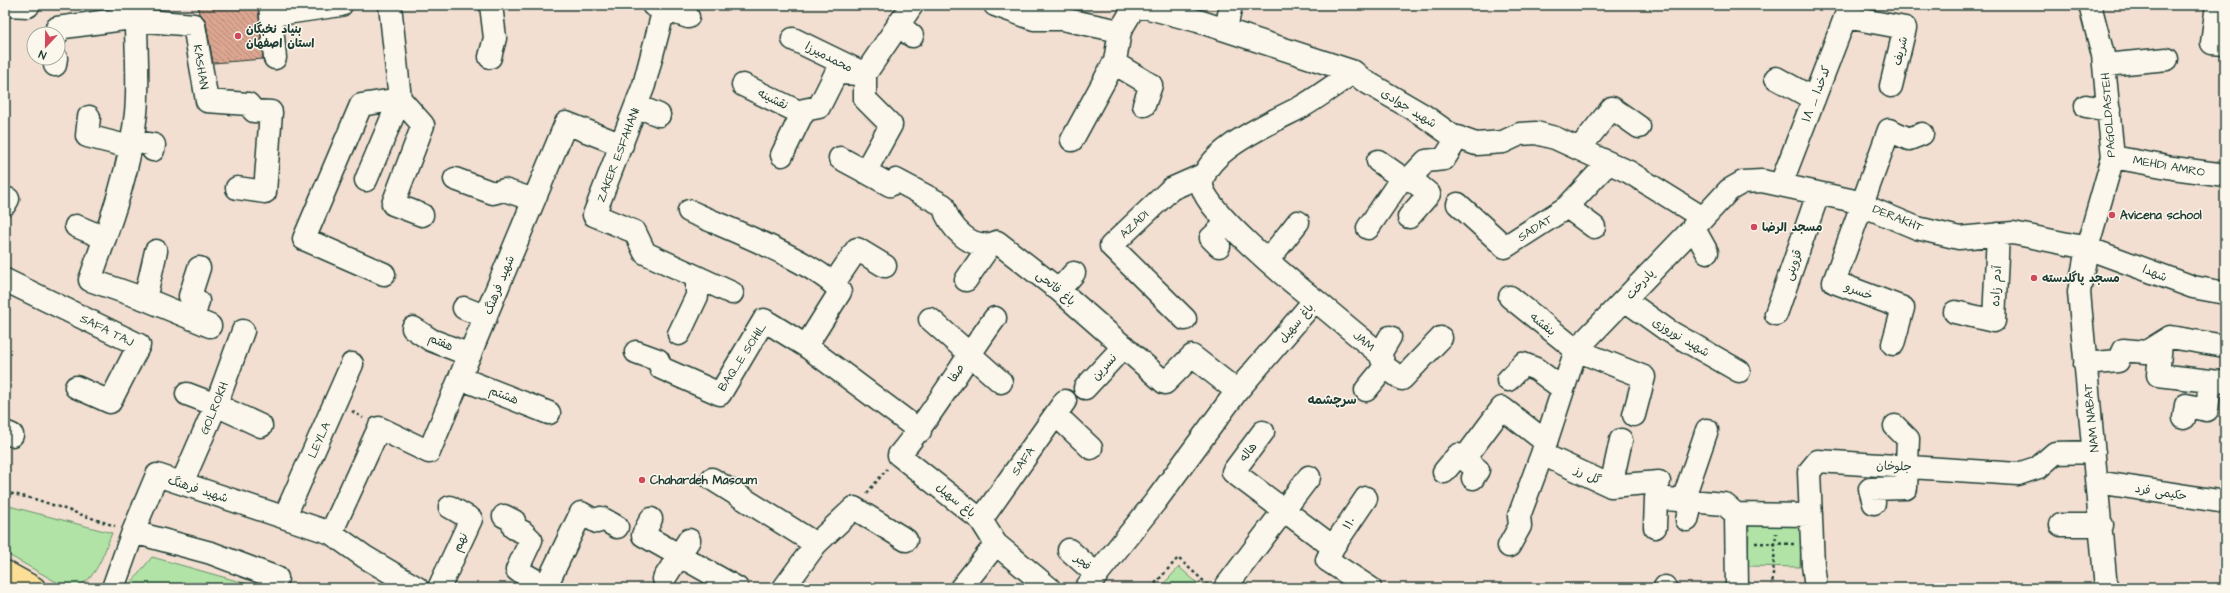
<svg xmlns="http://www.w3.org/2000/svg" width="2230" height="593" viewBox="0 0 2230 593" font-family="'Architects Daughter','Playpen Sans Arabic',sans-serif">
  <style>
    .green { fill: #b0e3a5; stroke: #68906c }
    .building { fill: url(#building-back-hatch); stroke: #1f3d34 }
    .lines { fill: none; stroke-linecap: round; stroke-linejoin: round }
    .minor-casing { stroke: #1f3d34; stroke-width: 25 }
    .major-casing { stroke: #1f3d34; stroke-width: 25 }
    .path { stroke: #1f3d34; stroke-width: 2.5; stroke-dasharray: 3 3; stroke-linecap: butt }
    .minor { stroke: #fbf7ec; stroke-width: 22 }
    .major { stroke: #fdde96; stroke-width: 22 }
    .poi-dot { fill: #d1495b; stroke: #fbf7ec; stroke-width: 1.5 }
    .labels { text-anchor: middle; stroke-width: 3; stroke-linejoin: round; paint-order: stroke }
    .poi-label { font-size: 12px; font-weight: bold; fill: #1f3d34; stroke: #fbf7ec; text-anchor: start }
    .street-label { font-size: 12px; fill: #1f3d34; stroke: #fbf7ec }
    .neighbourhood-label { font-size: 13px; font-weight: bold; fill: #1f3d34; stroke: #fbf7ec }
  </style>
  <defs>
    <pattern id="building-back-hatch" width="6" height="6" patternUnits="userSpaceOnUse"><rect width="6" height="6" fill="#dca691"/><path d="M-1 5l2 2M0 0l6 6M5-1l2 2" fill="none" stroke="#b28877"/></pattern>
  </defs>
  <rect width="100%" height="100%" fill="#f2dfd1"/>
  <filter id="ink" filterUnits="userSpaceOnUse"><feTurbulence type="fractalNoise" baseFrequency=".025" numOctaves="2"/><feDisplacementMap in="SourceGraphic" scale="8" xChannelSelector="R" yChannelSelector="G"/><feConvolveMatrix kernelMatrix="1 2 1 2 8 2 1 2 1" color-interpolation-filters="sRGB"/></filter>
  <g filter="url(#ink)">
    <path class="green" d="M5,505L112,533C103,554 95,588 67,588L5,553Z
      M1749,523L1801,524L1800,567L1748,566Z
      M152,557L262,588H127Z
      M1179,567L1203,588H1160Z"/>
    <path class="building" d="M198,5H258L263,59L213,63L206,23L204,18L199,14Z"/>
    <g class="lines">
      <defs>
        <path id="minor" d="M5,5L28,6
          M270,5L275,58
          M653,5L688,17
          M665,5L644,85L594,215L635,232L645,253L732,293
          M995,5L1034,19H1062L1120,31
          M2090,5L2103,55L2113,157L2087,248L2079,292L2106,588
          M2217,5L2212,43L2225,44
          M272,15L341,5
          M1846,17L1905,28L1891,86
          M136,21C136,51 139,83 136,113C130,171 109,226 90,280L145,299L210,326
          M898,24L912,36
          M1226,29L1231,5
          M57,34V28L124,19L194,25L207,101L248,104L254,111L271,112L265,192L237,188
          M793,39L865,74V99L891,125L865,172
          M490,57L495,38L491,5
          M55,65L56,58
          M2105,65L2167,59
          M1776,78L1814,99
          M743,85L803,114
          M1144,105L1151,85L1119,66L1115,61L1120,31L1133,9L1145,7L1198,21L1354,72L1363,80L1423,115L1451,135L1476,144L1503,142L1520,134L1536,133L1555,138L1629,172L1703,218L1729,190L1743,182L1762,181L1850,200L1917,228L1959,238L2013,233L2087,248L2193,287L2225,293
          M637,106L659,115
          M2086,106L2109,110
          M89,117L87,136L130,147
          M1072,140L1115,61
          M132,141L154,145L153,150
          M1579,149L1612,108L1639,127
          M782,155L804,110L819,107L836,73L865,74L912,5
          M2113,157L2173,168L2225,175
          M840,158L890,185L896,180L943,205C949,227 972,253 997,242L1059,290L1165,383L1192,356L1237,391
          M1378,161L1402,178
          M455,179L493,193L504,190L534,200
          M366,180L400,99L423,125L393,204L422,215
          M1781,184L1850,5
          M5,204L8,199
          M1458,204L1505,247L1567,207L1608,163
          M1567,207L1594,227
          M689,211C721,226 824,265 840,292L806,346
          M1409,217L1429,194L1410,178
          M76,226L105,238
          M1693,227L1707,252
          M1368,228L1402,178H1410L1426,161L1444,159L1458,137
          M1219,246L1211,238L1227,223
          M1268,260L1298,222
          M384,274L304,239L361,105L400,99L390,5
          M5,280L139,345L110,402L76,387
          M966,280L990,245
          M834,283L857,249L885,266
          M1059,290L1074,273
          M1510,297L1576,350L1644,377L1634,415
          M145,299L156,251
          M1315,300L1380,354L1385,367L1402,379L1441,338
          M1625,300L1667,330L1739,371
          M464,308L486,317
          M1955,312L1994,321L1998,234
          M1776,314L1818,194
          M995,318C962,363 935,412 899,455L981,520L996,544L1049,588
          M193,319L198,301L190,296L199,268
          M930,319L1001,382
          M1185,319L1111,246L1171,189L1205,174
          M413,328L431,340L470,355
          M679,334L697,296V277
          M2161,343L2158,375L2219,382
          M1893,344L1903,308L1834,282L1889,130L1909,139L1922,134
          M636,352L658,360L661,368L720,394L764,320L806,346L920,431
          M1380,354L1390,337
          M2085,364L2118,361L2123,350L2146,352L2170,337L2225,346V344
          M460,378L549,413
          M1508,380L1523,364L1536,369L1563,389
          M1085,388L1124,346
          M1366,390L1385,367
          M187,394L216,405L261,426
          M1056,415L1091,448
          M2184,418L2186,405L2207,410L2210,381
          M5,432L12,435
          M1263,432L1233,472L1333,547L1327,560L1370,588
          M1542,454L1611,486L1659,482
          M1464,459L1478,470L1473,478
          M1444,472L1458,455L1464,459L1502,408L1546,442
          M712,479L816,544
          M2097,482L2225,502
          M182,483L216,405L243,331
          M1611,486L1621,440
          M1683,500L1707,430
          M1874,503L1870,489L1906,488L1908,439L1895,426
          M285,516L352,364
          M504,516L514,521V528L523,532L531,540L517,570L549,588
          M651,519L643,535L737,588
          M981,520L1065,401
          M1687,520L1692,501
          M2061,525H2102
          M1655,527L1656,498L1724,504L1736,514
          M133,532L211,553L277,578
          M331,533L379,428L429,452L566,123L622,145
          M1509,546L1520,526L1519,516L1542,454L1576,350L1703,218
          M1333,547L1366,498
          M1069,550L1097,575
          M664,579L689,540
          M546,586L581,513L597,522L601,518L617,527
          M1665,587V588
          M113,588L133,532L157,475L331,533L365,557L417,588
          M439,588L471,519L450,507
          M784,588L816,544L854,508L906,540
          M961,588L996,544
          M1086,588L1155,502L1237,391L1315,300C1294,284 1200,207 1202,184C1204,150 1277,120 1303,106C1320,96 1337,83 1354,72
          M1225,588L1309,477
          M1737,588L1736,514L1811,515
          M1816,588L1813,565L1809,472L1818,461L2018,474L2039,467L2055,453L2094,452"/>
        <path id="major" d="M5,572L34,588"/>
      </defs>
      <use href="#minor" class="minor-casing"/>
      <use href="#major" class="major-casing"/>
      <path class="path" d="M352,411L363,418
        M5,492L38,500L115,526
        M867,493L887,469
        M1755,543L1794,544
        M295,584L306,588
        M1151,588L1178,558L1207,584
        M1772,588L1776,533"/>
      <use href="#minor" class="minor"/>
      <use href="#major" class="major"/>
    </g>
  </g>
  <g class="poi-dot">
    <circle cx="238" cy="36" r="4"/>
    <circle cx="2112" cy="215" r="4"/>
    <circle cx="1754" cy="227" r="4"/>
    <circle cx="2034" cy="278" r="4"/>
    <circle cx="642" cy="480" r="4"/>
  </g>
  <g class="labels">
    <g class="poi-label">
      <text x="246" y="33">بنیاد نخبگان<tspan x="246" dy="14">استان اصفهان</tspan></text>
      <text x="2120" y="219">Avicena school</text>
      <text x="1762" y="231">مسجد الرضا</text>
      <text x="2042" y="282">مسجد پاگلدسته</text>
      <text x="650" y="484">Chahardeh Masoum</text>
    </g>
    <g class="street-label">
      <text transform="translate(1900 51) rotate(-77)" y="4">شریف</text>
      <text transform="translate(829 57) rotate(27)" y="4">محمدمیرزا</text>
      <text transform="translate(201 67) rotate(81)" y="4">KASHAN</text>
      <text transform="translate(1816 94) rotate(-69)" y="4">۱۸ _ کدخدا</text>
      <text transform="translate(773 99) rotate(26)" y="4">نقشینه</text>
      <text transform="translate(1409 108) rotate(32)" y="4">شهید جوادی</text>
      <text transform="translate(2108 115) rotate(-94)" y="4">PAGOLDASTEH</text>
      <text transform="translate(618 155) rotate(-69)" y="4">ZAKER ESFAHANI</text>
      <text transform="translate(2169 166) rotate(10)" y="4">MEHDI AMRO</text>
      <text transform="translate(1898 218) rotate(22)" y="4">DERAKHT</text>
      <text transform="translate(1134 224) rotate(-43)" y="4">AZADI</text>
      <text transform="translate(1535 228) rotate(-33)" y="4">SADAT</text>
      <text transform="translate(1793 265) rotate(-71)" y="4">قزوینی</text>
      <text transform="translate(2155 273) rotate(22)" y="4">شهدا</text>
      <text transform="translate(1640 284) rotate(-47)" y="4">پادرخت</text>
      <text transform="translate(499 285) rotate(-68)" y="4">شهید فرهنگ</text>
      <text transform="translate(1996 286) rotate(-87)" y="4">آدم زاده</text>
      <text transform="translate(1056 288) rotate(40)" y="4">باغ فاتحی</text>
      <text transform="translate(1859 291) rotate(21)" y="4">خسرو</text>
      <text transform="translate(1296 323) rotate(-50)" y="4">باغ سهیل</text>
      <text transform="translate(1543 324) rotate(39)" y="4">بنفشه</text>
      <text transform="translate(107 330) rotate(26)" y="4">SAFA TAJ</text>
      <text transform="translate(1681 337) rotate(31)" y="4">شهید نوروزی</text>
      <text transform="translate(1364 341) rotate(39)" y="4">JAM</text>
      <text transform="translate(441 342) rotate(24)" y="4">هفتم</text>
      <text transform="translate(742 357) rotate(-57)" y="4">BAQ_E SOHIL</text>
      <text transform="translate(1104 367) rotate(-48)" y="4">نسرین</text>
      <text transform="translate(956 373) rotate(-58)" y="4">صفا</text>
      <text transform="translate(504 395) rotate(21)" y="4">هشتم</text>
      <text transform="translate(214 408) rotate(-68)" y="4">GOLROKH</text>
      <text transform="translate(2091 418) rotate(-96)" y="4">NAM NABAT</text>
      <text transform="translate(319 440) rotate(-66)" y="4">LEYLA</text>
      <text transform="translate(1248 452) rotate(-53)" y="4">هاله</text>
      <text transform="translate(1023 461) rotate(-55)" y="4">SAFA</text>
      <text transform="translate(1894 466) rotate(2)" y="4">جلوخان</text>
      <text transform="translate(1588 475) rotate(25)" y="4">گل رز</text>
      <text transform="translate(198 489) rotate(18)" y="4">شهید فرهنگ</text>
      <text transform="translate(2161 492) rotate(9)" y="4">حکیمی فرد</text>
      <text transform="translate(956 500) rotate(39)" y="4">باغ سهیل</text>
      <text transform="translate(1349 523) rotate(-55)" y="4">۱۱۰</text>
      <text transform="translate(460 542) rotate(-66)" y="4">نهم</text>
      <text transform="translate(1083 562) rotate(41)" y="4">فجر</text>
    </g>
    <g class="neighbourhood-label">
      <text x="1332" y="404">سرچشمه</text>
    </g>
  </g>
  <rect width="2230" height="593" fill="none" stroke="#fbf7ec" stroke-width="20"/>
  <rect x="10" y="10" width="2210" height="573" fill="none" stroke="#1f3d34" stroke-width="1.5" filter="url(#ink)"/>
  <g transform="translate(46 46) rotate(202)"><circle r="19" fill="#fbf7ec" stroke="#a3ada2"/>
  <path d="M0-3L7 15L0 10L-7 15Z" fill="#d1495b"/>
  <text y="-6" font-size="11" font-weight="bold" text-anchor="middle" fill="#1f3d34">N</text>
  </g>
</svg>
